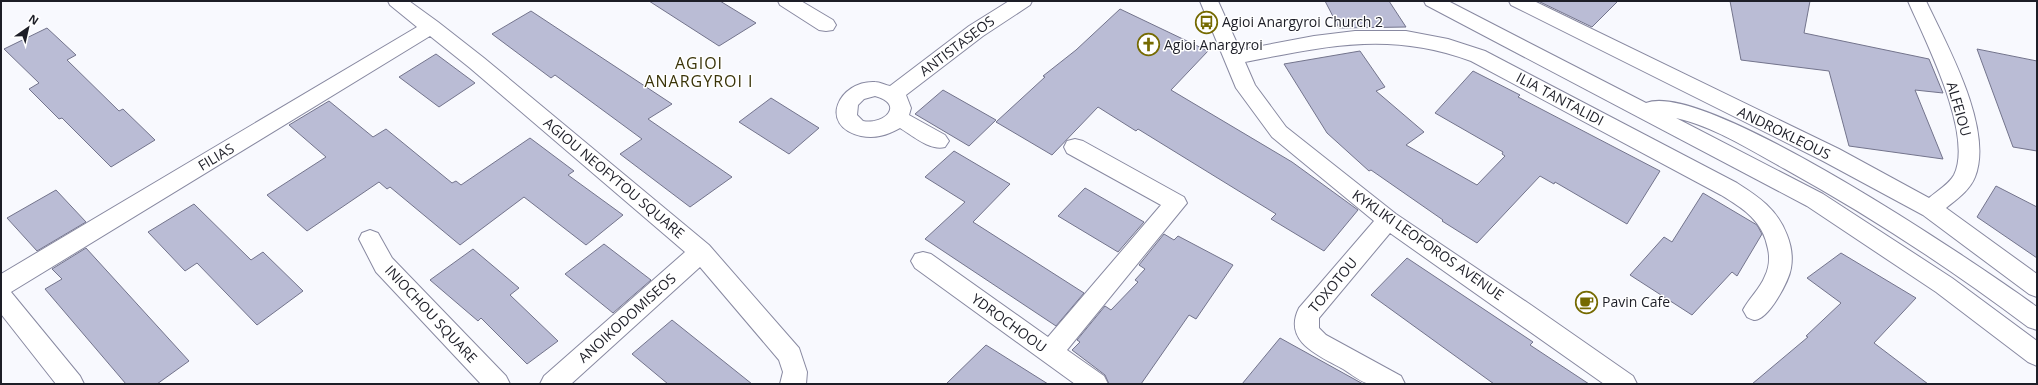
<svg xmlns="http://www.w3.org/2000/svg" width="2038" height="385" viewBox="0 0 2038 385" font-family="'Open Sans',sans-serif">
  <style>
    .building { fill: #babcd5; stroke: #73748c }
    .lines { fill: none; stroke-linecap: round; stroke-linejoin: round }
    .minor-casing { stroke: #8889a1; stroke-width: 2 }
    .minor { fill: #fff; fill-rule: evenodd }
    .labels { text-anchor: middle; stroke-width: 3; stroke-linejoin: round; paint-order: stroke }
    .poi-label { font-size: 14px; fill: #1d1e27; stroke: #fff; text-anchor: start }
    .street-label { font-size: 14px; fill: #1d1e27; stroke: #fff }
    .quarter-label { font-size: 16px; letter-spacing: 1px; fill: #3a3409; stroke: #fff }
  </style>
  <rect width="100%" height="100%" fill="#f8f9fe"/>
  <path class="building" d="M649,1H720L756,23L719,46Z
    M1325,1H1389L1406,27L1339,28Z
    M1538,1H1618L1592,27Z
    M1730,1H1810L1804,33L1929,59L1943,93L1915,90L1943,159L1849,146L1829,71L1741,60Z
    M1120,9L1208,51L1171,90L1292,162L1358,210L1324,251L1271,219L1276,214L1138,129L1136,131L1098,107L1052,155L996,122L1045,77L1043,76L1076,50Z
    M531,11L672,104L648,119L732,177L690,207L620,154L642,139L555,75L551,78L492,34Z
    M47,28L76,55L67,60L119,111L123,109L155,140L111,167L62,118L59,119L29,89L39,83L4,49Z
    M1977,49L2037,61V151L2013,147Z
    M1360,51L1385,87L1376,91L1424,132L1406,145L1477,185L1505,156L1502,154L1503,152L1435,113L1473,71L1520,95L1518,97L1660,171L1627,224L1555,182L1554,184L1540,176L1477,243L1442,221L1443,220L1371,170L1369,171L1327,133L1284,64Z
    M436,54L475,83L439,107L399,77Z
    M943,90L996,120L969,146L915,114Z
    M771,98L819,128L789,154L739,122Z
    M329,101L373,137L386,129L452,183L456,181L461,185L530,138L574,171L568,175L623,215L586,245L524,197L460,245L390,187L387,189L379,182L307,231L267,195L326,157L289,125Z
    M954,151L1010,184L973,222L1084,293L1056,326L925,239L965,202L925,177Z
    M1996,186L2037,207V258L1977,217Z
    M1085,188L1144,222L1118,252L1058,216Z
    M56,190L86,222L37,251L7,218Z
    M1703,193L1757,225L1762,234L1737,276L1732,272L1692,315L1630,275L1664,237L1672,242Z
    M194,204L251,260L263,252L303,291L257,325L197,263L185,271L148,232Z
    M1164,234L1174,240L1178,236L1233,265L1196,319L1189,315L1141,384H1109L1105,375L1072,350L1080,342L1077,340L1105,306L1111,310L1138,282L1135,280L1145,269L1139,265Z
    M604,244L651,280L613,313L565,274Z
    M86,248L189,361L157,384H126L45,289L62,279L52,269Z
    M473,249L519,288L510,295L558,341L527,364L481,318L478,321L430,280Z
    M1841,253L1916,298L1874,343L1928,384H1752L1808,337L1806,336L1841,303L1807,278Z
    M1407,258L1533,342L1530,345L1589,384H1494L1371,295Z
    M672,320L752,384H668L632,354Z
    M1280,338L1363,384H1242Z
    M986,345L1048,384H946Z"/>
  <g class="lines">
    <defs>
      <path id="minor" d="M388,1H409L438,22L484,58L709,245L799,348L807,372L806,384H780L783,372L779,360L700,267L571,384H540L544,376L685,252L470,68L430,36L11,292L80,376L84,384H56L1,314V274L417,27L390,5Z
        M778,1H801L833,20L836,25L833,30L826,31L819,30L780,5Z
        M1009,1H1032L1030,5L983,36L906,95L911,108L909,115L945,135L949,141L945,147C930,151 913,136 900,128C887,135 876,139 861,136C817,126 839,80 875,82C880,82 885,85 890,86L969,26ZM875,96C905,104 885,125 863,121L857,115L858,105L864,99Z
        M1200,1H1218L1240,50L1314,36L1355,31H1406L1448,39L1485,51L1737,183C1759,197 1777,209 1787,235C1791,245 1793,257 1791,268C1789,281 1769,319 1755,320C1753,320 1749,318 1747,317L1743,310C1749,298 1760,289 1765,276C1769,268 1770,258 1768,249C1763,221 1744,209 1721,195L1471,61C1390,31 1327,46 1245,62L1255,85L1286,127L1396,214L1531,305L1633,376L1637,384H1604L1390,233L1319,318V328L1326,335L1401,376L1405,384C1394,384 1381,385 1370,384C1362,383 1351,374 1343,369C1320,356 1282,342 1299,308L1374,221L1272,137L1236,88Z
        M1424,1H1448L1646,103C1705,79 1981,266 2037,307V330L2028,327C1951,269 1870,216 1785,169C1750,150 1715,127 1676,118L1823,194L1952,278L2037,341V366L2028,362L1936,292L1807,206L1426,5Z
        M1509,1H1534L1839,149L1929,198C1937,191 1949,184 1954,175C1974,135 1925,40 1908,1H1926C1947,45 1994,129 1975,177C1970,190 1957,199 1946,208L2037,274V297L2029,294L1923,215L1823,161L1511,5Z
        M1075,139L1083,141L1184,197L1187,203L1067,350L1104,376L1108,384H1075L915,268L911,261L915,254L923,252L931,254L1048,337L1161,205L1067,153L1064,147L1067,141Z
        M370,230L378,233L392,258L506,376L510,384H481L376,272L359,239L362,233Z"/>
    </defs>
    <use href="#minor" class="minor-casing"/>
    <use href="#minor" class="minor"/>
  </g>
  <defs>
    <symbol id="bus-ring" viewBox="-11 -11 22 22"><circle r="9.5" fill="#fff" stroke="#756a01" stroke-width="1.5"/><path d="M-5-6H5V4H4V6H2V4H-2V6H-4V4H-5ZM-3.5-4V0h7V-4ZM-3.5 1.2v1.5H-2V1.2ZM2 1.2v1.5H3.5V1.2Z" fill="#756a01"/></symbol>
    <symbol id="church-ring" viewBox="-11 -11 22 22"><circle r="9.5" fill="#fff" stroke="#756a01" stroke-width="1.5"/><path d="M-1.2-6h2.4v3.5h3.3v2.4h-3.3V6h-2.4V-.1h-3.3v-2.4h3.3Z" fill="#756a01"/></symbol>
    <symbol id="cafe-ring" viewBox="-11 -11 22 22"><circle r="9.5" fill="#fff" stroke="#756a01" stroke-width="1.5"/><path d="M-5.5-4.5H6V0H3Q3 3.5 0 3.5H-2.5Q-5.5 3.5-5.5 0ZM3-3.2v2h1.7v-2ZM-6 4.5H4V6H-6Z" fill="#756a01"/></symbol>
  </defs>
  <g fill-rule="evenodd">
    <use href="#bus-ring" x="1194" y="10" width="25" height="25"/>
    <use href="#church-ring" x="1136" y="32" width="25" height="25"/>
    <use href="#cafe-ring" x="1574" y="290" width="25" height="25"/>
  </g>
  <g class="labels">
    <g class="poi-label">
      <text x="1222" y="27">Agioi Anargyroi Church 2</text>
      <text x="1164" y="50">Agioi Anargyroi</text>
      <text x="1602" y="307">Pavin Cafe</text>
    </g>
    <g class="street-label">
      <text transform="translate(957 46) rotate(-37)" y="5">ANTISTASEOS</text>
      <text transform="translate(1560 99) rotate(28)" y="5">ILIA TANTALIDI</text>
      <text transform="translate(1959 109) rotate(74)" y="5">ALFEIOU</text>
      <text transform="translate(1784 133) rotate(26)" y="5">ANDROKLEOUS</text>
      <text transform="translate(216 157) rotate(-31)" y="5">FILIAS</text>
      <text transform="translate(614 178) rotate(40)" y="5">AGIOU NEOFYTOU SQUARE</text>
      <text transform="translate(1428 245) rotate(35)" y="5">KYKLIKI LEOFOROS AVENUE</text>
      <text transform="translate(1333 285) rotate(-50)" y="5">TOXOTOU</text>
      <text transform="translate(431 314) rotate(47)" y="5">INIOCHOU SQUARE</text>
      <text transform="translate(627 318) rotate(-42)" y="5">ANOIKODOMISEOS</text>
      <text transform="translate(1009 323) rotate(36)" y="5">YDROCHOOU</text>
    </g>
    <g class="quarter-label">
      <text x="699" y="69">AGIOI<tspan x="699" dy="18">ANARGYROI I</tspan></text>
    </g>
  </g>
  <rect width="2038" height="385" fill="none" stroke="#1d1e27" stroke-width="4"/>
  <g transform="translate(28 28) rotate(34)" stroke="#ffffff" stroke-width="3" paint-order="stroke">
  <path d="M0-3L7 15L0 10L-7 15Z" fill="#1d1e27"/>
  <text y="-6" font-size="11" font-weight="bold" text-anchor="middle" fill="#1d1e27">N</text>
  </g>
</svg>
